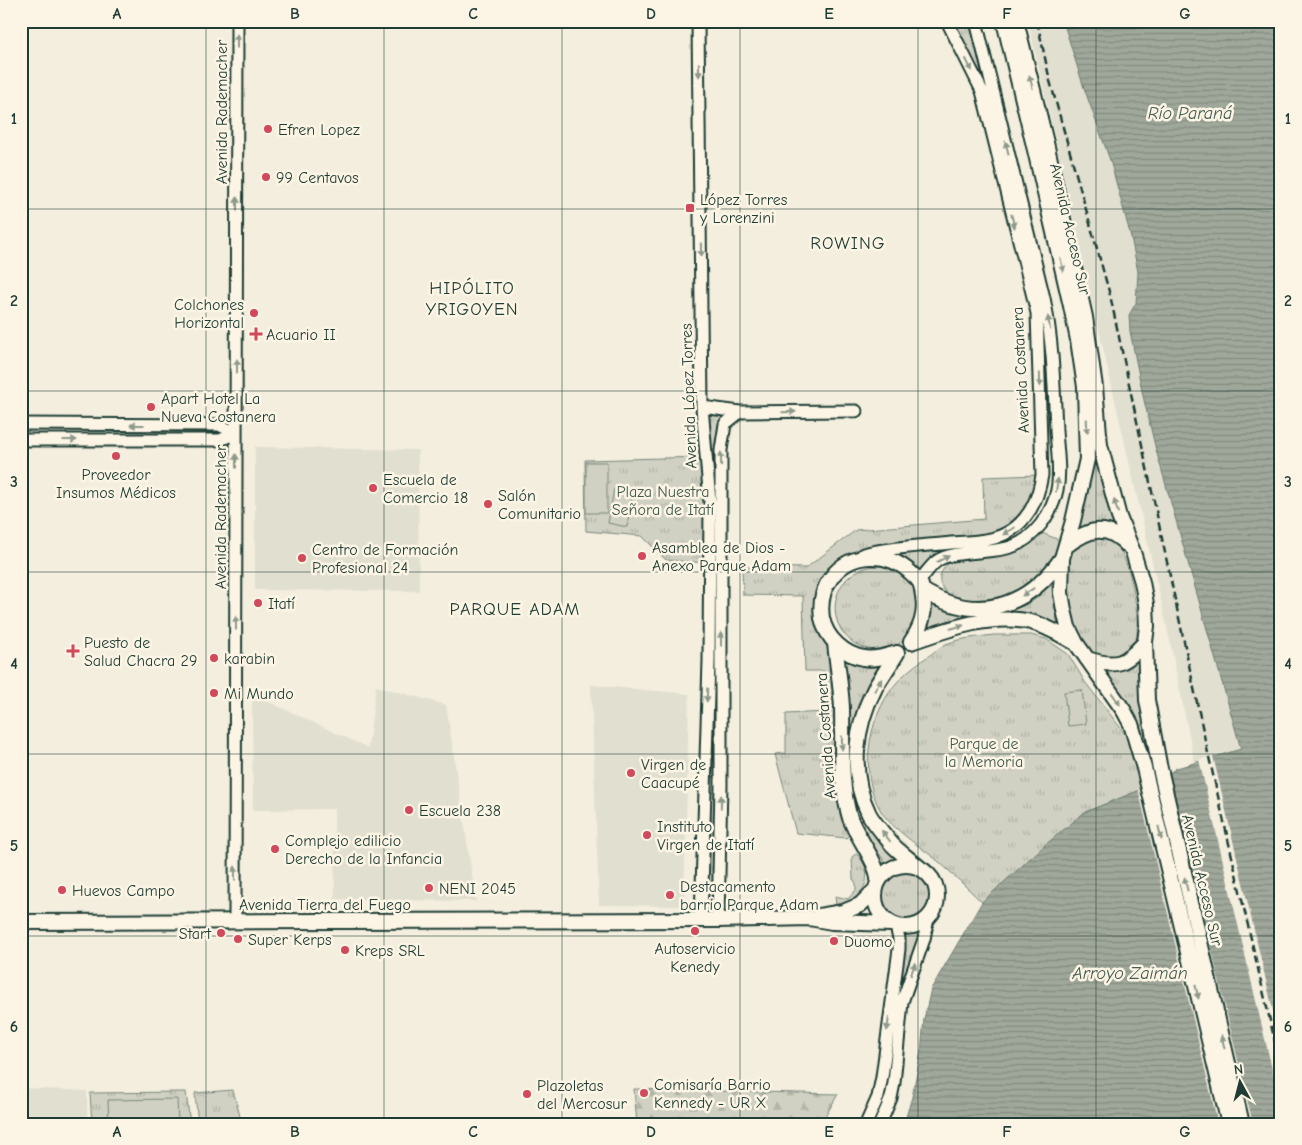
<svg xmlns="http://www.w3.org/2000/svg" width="1302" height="1145" viewBox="0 0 1302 1145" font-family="'Comic Neue',sans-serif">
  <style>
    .built { fill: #e1dfd0 }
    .grass { fill: url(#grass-tufts); stroke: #78877b }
    .forest { fill: url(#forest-firs); stroke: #78877b }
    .garden { fill: #d0d1c2; stroke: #78877b }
    .water { fill: url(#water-rules); stroke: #6c7d72 }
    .pier { fill: #f3eede }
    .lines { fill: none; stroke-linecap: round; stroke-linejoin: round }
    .major-casing { stroke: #1f3d34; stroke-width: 15 }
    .highway-casing { stroke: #1f3d34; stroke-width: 18 }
    .major { stroke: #fcf5e5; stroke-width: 11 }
    .highway { stroke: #fcf5e5; stroke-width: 14 }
    .rail { stroke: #1f3d34; stroke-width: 2.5; stroke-dasharray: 8 4; stroke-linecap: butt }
    .oneway { fill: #8e998c }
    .grid { fill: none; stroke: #1f3d34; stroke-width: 1; stroke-opacity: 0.55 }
    .poi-dot { fill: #d1495b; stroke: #fcf5e5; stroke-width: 2 }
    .labels { text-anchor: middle; stroke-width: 5; stroke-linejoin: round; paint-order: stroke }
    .street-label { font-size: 16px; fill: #1f3d34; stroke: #fcf5e5 }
    .poi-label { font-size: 16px; fill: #1f3d34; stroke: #fcf5e5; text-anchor: start }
    .park-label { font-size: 16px; fill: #425b50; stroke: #fcf5e5 }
    .water-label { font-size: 18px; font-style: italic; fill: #465d53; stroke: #fcf5e5 }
    .neighbourhood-label { font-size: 18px; letter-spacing: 1px; fill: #1f3d34; stroke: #fcf5e5 }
    .neatline { fill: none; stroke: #1f3d34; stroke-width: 2 }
    .grid-label { font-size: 16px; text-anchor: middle; font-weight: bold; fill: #1f3d34 }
  </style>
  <defs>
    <pattern id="grass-tufts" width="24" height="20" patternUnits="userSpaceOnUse" patternTransform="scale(1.25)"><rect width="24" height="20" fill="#d0d1c2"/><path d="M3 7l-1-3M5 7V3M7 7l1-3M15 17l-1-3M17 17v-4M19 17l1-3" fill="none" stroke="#b2b4a7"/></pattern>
    <pattern id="forest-firs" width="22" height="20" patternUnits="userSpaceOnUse" patternTransform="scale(1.25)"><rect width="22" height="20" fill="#d0d1c2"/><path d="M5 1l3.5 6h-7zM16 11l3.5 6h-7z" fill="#b2b4a7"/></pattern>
    <pattern id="water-rules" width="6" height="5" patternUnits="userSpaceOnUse" patternTransform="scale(1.25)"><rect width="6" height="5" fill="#a0a89b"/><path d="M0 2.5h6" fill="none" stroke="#828a7f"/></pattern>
  </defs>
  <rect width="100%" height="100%" fill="#f3eede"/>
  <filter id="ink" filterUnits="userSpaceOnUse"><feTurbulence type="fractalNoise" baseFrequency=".02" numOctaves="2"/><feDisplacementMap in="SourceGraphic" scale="10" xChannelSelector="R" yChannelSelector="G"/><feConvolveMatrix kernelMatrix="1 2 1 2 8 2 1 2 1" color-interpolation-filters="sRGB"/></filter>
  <g filter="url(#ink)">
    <path class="built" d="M1028,21H1063L1084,88L1110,160L1131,237L1138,272L1136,303L1129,315L1130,331L1143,396L1156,450L1241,749L1195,764L1167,627Z
      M255,447L418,450L419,591L255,590Z
      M591,685L689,694L684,906L599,905Z
      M376,686L446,705L476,901L335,899L334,809L253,810L252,694L368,748Z
      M21,1088L87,1091V1124H21Z"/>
    <path class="grass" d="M951,21H969L987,96Z
      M704,410L723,413L718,430L717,442L715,903L709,905L706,900L712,747L715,503L712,456Z
      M1093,445L1117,527C1101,523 1094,523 1078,530L1089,483Z
      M703,457L708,563L666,560L642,536L586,531L585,460Z
      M1038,475L1037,490L1020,521L988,536L863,548L833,568L822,629L835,675L852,833L846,838L796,833L775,754L786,753V714L826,712L824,671H805L803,596L743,595L742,567L806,568L856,530L984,519L983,477Z
      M1042,533L1059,540C1055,552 1052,565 1043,574C1036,581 1023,590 1014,593C997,599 952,606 942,587C936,577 943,568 951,561C991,557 1008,559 1042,533Z
      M1093,536C1101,537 1108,538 1114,543C1131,558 1139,613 1137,635C1137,643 1128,655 1119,658C1108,661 1092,656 1084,647C1071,632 1063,568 1071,550C1076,541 1085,539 1093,536Z
      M962,550C941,554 930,552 920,573L888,554Z
      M835 608a42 42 0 1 1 84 0a42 42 0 1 1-84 0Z
      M1051,583L1058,627L1021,616L927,630L931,610L929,602C956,617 1005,617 1031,602C1039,597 1045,590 1051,583Z
      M994,635H1031L1046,639L1068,654L1085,682L1130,740L1143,789L1085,812L982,902C967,888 953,874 938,861C921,847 892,829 881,811C857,772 869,710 901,678C909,669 920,662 930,655C935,651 941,647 946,644C961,638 978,637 994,635Z
      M1138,658L1139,692L1147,748L1103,672L1120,670Z
      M843,659C858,666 865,670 882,666L869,683L855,716L851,742L852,778L903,861L889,868L886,867L883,859L866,835L852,801Z
      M856,854L858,855C861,859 865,865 866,869C870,890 854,902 836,905L835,896L848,899L856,890V883L853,879L852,857Z
      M881 896a24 24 0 1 1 48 0a24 24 0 1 1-48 0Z
      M921,931L896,996L905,947V934Z
      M233,1090L242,1124H198L195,1093Z
      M186,1092L190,1124H92L90,1093Z"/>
    <path class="forest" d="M634,1089L838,1094L821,1124H637Z"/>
    <path class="garden" d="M586,462H607V513H586Z
      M614,489L633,492L627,527L608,523Z
      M1082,690L1086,724L1068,726L1064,692Z
      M177,1099L178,1124H109L108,1100Z"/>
    <path class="water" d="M1063,21H1281V1124H904L912,1097L921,1052L924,1019L931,989L982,902L1045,845L1085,812L1143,789L1177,768L1241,749L1156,450L1143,396L1130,331L1129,315L1136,303L1138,272L1131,237L1110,160L1084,88Z"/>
    <path class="pier" d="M1213,756L1281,1044V1107L1199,760Z
      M1169,770L1253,1124H1218L1138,788Z"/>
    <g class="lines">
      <defs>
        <path id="major" d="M698,21L702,407L710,502L709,661L701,920
          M702,407L740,412L856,411
          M21,424L219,425L236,433
          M21,440H220L236,433
          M863,554C892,547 922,546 951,543C963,542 975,542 986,540C1020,534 1037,508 1042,475L1037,313L982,91L947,21
          M919,581C925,575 930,566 937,561C952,550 990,554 1011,547C1034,539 1052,514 1057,490C1061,471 1057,449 1056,430C1054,386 1053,341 1044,298L976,21
          M718,920L721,785V450L725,424L740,412
          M235,922L237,21
          M866,1124L878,1097L882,1077L899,949V939L896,926
          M880,1124L891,1098L894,1083L902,1002L924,939L928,918"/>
        <path id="highway" d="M1004,21L1035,150L1071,306L1078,340L1085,387L1087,459L1073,521L1062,558L1061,593L1064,610L1068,627L1076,643L1124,711L1131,724L1144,768L1229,1124
          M1016,21L1047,147L1085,317L1095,387L1100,445L1119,517L1133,552L1142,582L1146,604L1147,626L1145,642L1147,700L1159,764L1242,1124
          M1066,546C1089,528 1108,523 1129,547
          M922,590C976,624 1027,608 1062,558
          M911,642C948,629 991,613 1031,622C1047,626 1061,635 1076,643
          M835,643C837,664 841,686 842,708C843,745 839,782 850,818C856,836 879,864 878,881
          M897,653C887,656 876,660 864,658C844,655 826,638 822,618C820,604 822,590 831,578C850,551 888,551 911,573C913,575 917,578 919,581C922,585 922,591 923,596C926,614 921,627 911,642
          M897,653C890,665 882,676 875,688C855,726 849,774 869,814C874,823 883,833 889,841C898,852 911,860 921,869
          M1087,659C1116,668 1125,665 1145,642
          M875 896a31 31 0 1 1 62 0a31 31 0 1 1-62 0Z
          M819,916L843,912L860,905L875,890
          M21,922L718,920L809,918L832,922L891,924"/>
      </defs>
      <use href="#major" class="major-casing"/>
      <use href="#highway" class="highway-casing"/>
      <use href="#major" class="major"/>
      <use href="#highway" class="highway"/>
      <path class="rail" d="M1037,21L1050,81L1110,295L1205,740L1281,1068"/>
    </g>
    <defs><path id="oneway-solid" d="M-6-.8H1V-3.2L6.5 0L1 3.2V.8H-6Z" transform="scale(1.25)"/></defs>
    <g class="oneway">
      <use href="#oneway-solid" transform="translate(237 41) rotate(-90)"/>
      <use href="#oneway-solid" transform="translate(969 65) rotate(64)"/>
      <use href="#oneway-solid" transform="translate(699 70) rotate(89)"/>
      <use href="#oneway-solid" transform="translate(1031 82) rotate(-104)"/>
      <use href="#oneway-solid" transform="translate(1007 148) rotate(-104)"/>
      <use href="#oneway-solid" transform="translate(237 204) rotate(-90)"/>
      <use href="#oneway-solid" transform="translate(1013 221) rotate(76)"/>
      <use href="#oneway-solid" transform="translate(701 250) rotate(89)"/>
      <use href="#oneway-solid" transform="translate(1062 265) rotate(77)"/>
      <use href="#oneway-solid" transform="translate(1049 323) rotate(-100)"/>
      <use href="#oneway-solid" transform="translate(237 366) rotate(-90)"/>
      <use href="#oneway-solid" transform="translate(1040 380) rotate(89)"/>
      <use href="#oneway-solid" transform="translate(789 412) rotate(-1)"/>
      <use href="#oneway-solid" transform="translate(137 425) rotate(-180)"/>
      <use href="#oneway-solid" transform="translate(1087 426) rotate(88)"/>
      <use href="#oneway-solid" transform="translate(70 440)"/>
      <use href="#oneway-solid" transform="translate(721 459) rotate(-91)"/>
      <use href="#oneway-solid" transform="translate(236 461) rotate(-90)"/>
      <use href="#oneway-solid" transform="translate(1057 485) rotate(-81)"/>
      <use href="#oneway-solid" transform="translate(1116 506) rotate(-107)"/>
      <use href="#oneway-solid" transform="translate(1009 531) rotate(149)"/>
      <use href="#oneway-solid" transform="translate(943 559) rotate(-26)"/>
      <use href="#oneway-solid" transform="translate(1028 592) rotate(147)"/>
      <use href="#oneway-solid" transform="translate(236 623) rotate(-90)"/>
      <use href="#oneway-solid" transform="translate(957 627) rotate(-15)"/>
      <use href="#oneway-solid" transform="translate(721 639) rotate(-90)"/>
      <use href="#oneway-solid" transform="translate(878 685) rotate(-59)"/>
      <use href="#oneway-solid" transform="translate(707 695) rotate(92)"/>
      <use href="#oneway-solid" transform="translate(1116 699) rotate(55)"/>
      <use href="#oneway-solid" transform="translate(842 743) rotate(89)"/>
      <use href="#oneway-solid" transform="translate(721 802) rotate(-89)"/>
      <use href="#oneway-solid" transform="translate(1160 833) rotate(77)"/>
      <use href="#oneway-solid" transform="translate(886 836) rotate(-128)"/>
      <use href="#oneway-solid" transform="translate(235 873) rotate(-90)"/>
      <use href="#oneway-solid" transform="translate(1186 884) rotate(-103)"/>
      <use href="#oneway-solid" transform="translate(913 969) rotate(-70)"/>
      <use href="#oneway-solid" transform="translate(1197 992) rotate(77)"/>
      <use href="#oneway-solid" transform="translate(888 1024) rotate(98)"/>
      <use href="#oneway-solid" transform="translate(1223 1042) rotate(-103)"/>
    </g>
  </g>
  <path class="grid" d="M206,21V1124M384,21V1124M562,21V1124M740,21V1124M918,21V1124M1096,21V1124M21,209H1281M21,391H1281M21,572H1281M21,754H1281M21,936H1281"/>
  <g class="poi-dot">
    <circle cx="268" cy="129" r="5"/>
    <circle cx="266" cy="177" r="5"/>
    <rect x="685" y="203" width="10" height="10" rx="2.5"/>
    <circle cx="254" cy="313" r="5"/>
    <path d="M253.5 326.5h5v5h5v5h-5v5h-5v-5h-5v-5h5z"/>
    <circle cx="151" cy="407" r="5"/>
    <circle cx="116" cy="456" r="5"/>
    <circle cx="373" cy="488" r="5"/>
    <circle cx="488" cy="504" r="5"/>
    <circle cx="642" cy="556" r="5"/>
    <circle cx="302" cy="558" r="5"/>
    <circle cx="258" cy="603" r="5"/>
    <path d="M70.5 643.5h5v5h5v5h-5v5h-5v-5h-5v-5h5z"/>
    <circle cx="214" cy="658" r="5"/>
    <circle cx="214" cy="693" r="5"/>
    <circle cx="631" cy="773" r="5"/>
    <circle cx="409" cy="810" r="5"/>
    <circle cx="647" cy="835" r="5"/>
    <circle cx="275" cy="849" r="5"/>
    <circle cx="429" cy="888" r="5"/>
    <circle cx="62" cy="890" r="5"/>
    <circle cx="670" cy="895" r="5"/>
    <circle cx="695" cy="931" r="5"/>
    <circle cx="221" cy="933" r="5"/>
    <circle cx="238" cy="939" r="5"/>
    <circle cx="834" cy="941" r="5"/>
    <circle cx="345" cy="950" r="5"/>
    <circle cx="644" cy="1093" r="5"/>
    <circle cx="527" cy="1094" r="5"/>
  </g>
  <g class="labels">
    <g class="street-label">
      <text transform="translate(221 112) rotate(-90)" y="6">Avenida Rademacher</text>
      <text transform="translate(1071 229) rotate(77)" y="6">Avenida Acceso Sur</text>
      <text transform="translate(1020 370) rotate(-93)" y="6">Avenida Costanera</text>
      <text transform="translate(688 396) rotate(-92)" y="6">Avenida López Torres</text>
      <text transform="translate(220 517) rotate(-90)" y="6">Avenida Rademacher</text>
      <text transform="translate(825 736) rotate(-94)" y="6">Avenida Costanera</text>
      <text transform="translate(1203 880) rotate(77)" y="6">Avenida Acceso Sur</text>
      <text x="325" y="910">Avenida Tierra del Fuego</text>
    </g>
    <g class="poi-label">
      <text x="278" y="135">Efren Lopez</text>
      <text x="276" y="183">99 Centavos</text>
      <text x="700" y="205">López Torres<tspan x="700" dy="18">y Lorenzini</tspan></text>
      <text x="244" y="310" text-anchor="end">Colchones<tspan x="244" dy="18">Horizontal</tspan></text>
      <text x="266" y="340">Acuario II</text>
      <text x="161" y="404">Apart Hotel La<tspan x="161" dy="18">Nueva Costanera</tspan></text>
      <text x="116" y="480" text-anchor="middle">Proveedor<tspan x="116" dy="18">Insumos Médicos</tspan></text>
      <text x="383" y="485">Escuela de<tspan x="383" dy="18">Comercio 18</tspan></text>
      <text x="498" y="501">Salón<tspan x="498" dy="18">Comunitario</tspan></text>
      <text x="652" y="553">Asamblea de Dios -<tspan x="652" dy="18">Anexo Parque Adam</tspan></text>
      <text x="312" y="555">Centro de Formación<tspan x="312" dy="18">Profesional 24</tspan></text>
      <text x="268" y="609">Itatí</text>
      <text x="84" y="648">Puesto de<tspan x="84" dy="18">Salud Chacra 29</tspan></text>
      <text x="224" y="664">karabin</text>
      <text x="224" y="699">Mi Mundo</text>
      <text x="641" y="770">Virgen de<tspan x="641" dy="18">Caacupé</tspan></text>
      <text x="419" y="816">Escuela 238</text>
      <text x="657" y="832">Instituto<tspan x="657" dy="18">Virgen de Itatí</tspan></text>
      <text x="285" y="846">Complejo edilicio<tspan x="285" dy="18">Derecho de la Infancia</tspan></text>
      <text x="680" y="892">Destacamento<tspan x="680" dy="18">barrio Parque Adam</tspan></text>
      <text x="439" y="894">NENI 2045</text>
      <text x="72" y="896">Huevos Campo</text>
      <text x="211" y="939" text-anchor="end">Start</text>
      <text x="248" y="945">Super Kerps</text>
      <text x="844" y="947">Duomo</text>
      <text x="695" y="954" text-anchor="middle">Autoservicio<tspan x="695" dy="18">Kenedy</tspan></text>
      <text x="355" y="956">Kreps SRL</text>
      <text x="654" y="1090">Comisaría Barrio<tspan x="654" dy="18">Kennedy - UR X</tspan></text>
      <text x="537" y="1091">Plazoletas<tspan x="537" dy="18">del Mercosur</tspan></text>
    </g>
    <g class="park-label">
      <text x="663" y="497">Plaza Nuestra<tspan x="663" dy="18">Señora de Itatí</tspan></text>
      <text x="984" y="749">Parque de<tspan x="984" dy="18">la Memoria</tspan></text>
    </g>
    <g class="water-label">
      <text x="1190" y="119">Río Paraná</text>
      <text x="1130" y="979">Arroyo Zaimán</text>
    </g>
    <g class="neighbourhood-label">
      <text x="848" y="249">ROWING</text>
      <text x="472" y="294">HIPÓLITO<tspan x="472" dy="21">YRIGOYEN</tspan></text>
      <text x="515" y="615">PARQUE ADAM</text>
    </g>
  </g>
  <rect width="1302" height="1145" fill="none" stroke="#fcf5e5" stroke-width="55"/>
  <g transform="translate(1240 1082) rotate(353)" stroke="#fcf5e5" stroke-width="4" paint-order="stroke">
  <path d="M0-4L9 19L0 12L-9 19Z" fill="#1f3d34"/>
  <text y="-8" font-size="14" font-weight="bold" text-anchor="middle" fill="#1f3d34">N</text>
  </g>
  <rect x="28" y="28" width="1246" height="1090" class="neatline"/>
  <g class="grid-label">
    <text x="117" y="19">A</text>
    <text x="295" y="19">B</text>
    <text x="473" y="19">C</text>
    <text x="651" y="19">D</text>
    <text x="829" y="19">E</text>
    <text x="1007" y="19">F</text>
    <text x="1185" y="19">G</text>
    <text x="14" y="124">1</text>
    <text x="1288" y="124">1</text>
    <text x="14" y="306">2</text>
    <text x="1288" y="306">2</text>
    <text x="14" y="487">3</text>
    <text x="1288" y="487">3</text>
    <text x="14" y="669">4</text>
    <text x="1288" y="669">4</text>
    <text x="14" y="851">5</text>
    <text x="1288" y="851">5</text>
    <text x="14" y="1032">6</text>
    <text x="1288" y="1032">6</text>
    <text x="117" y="1137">A</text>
    <text x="295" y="1137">B</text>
    <text x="473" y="1137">C</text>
    <text x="651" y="1137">D</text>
    <text x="829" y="1137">E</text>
    <text x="1007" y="1137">F</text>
    <text x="1185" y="1137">G</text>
  </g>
</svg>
